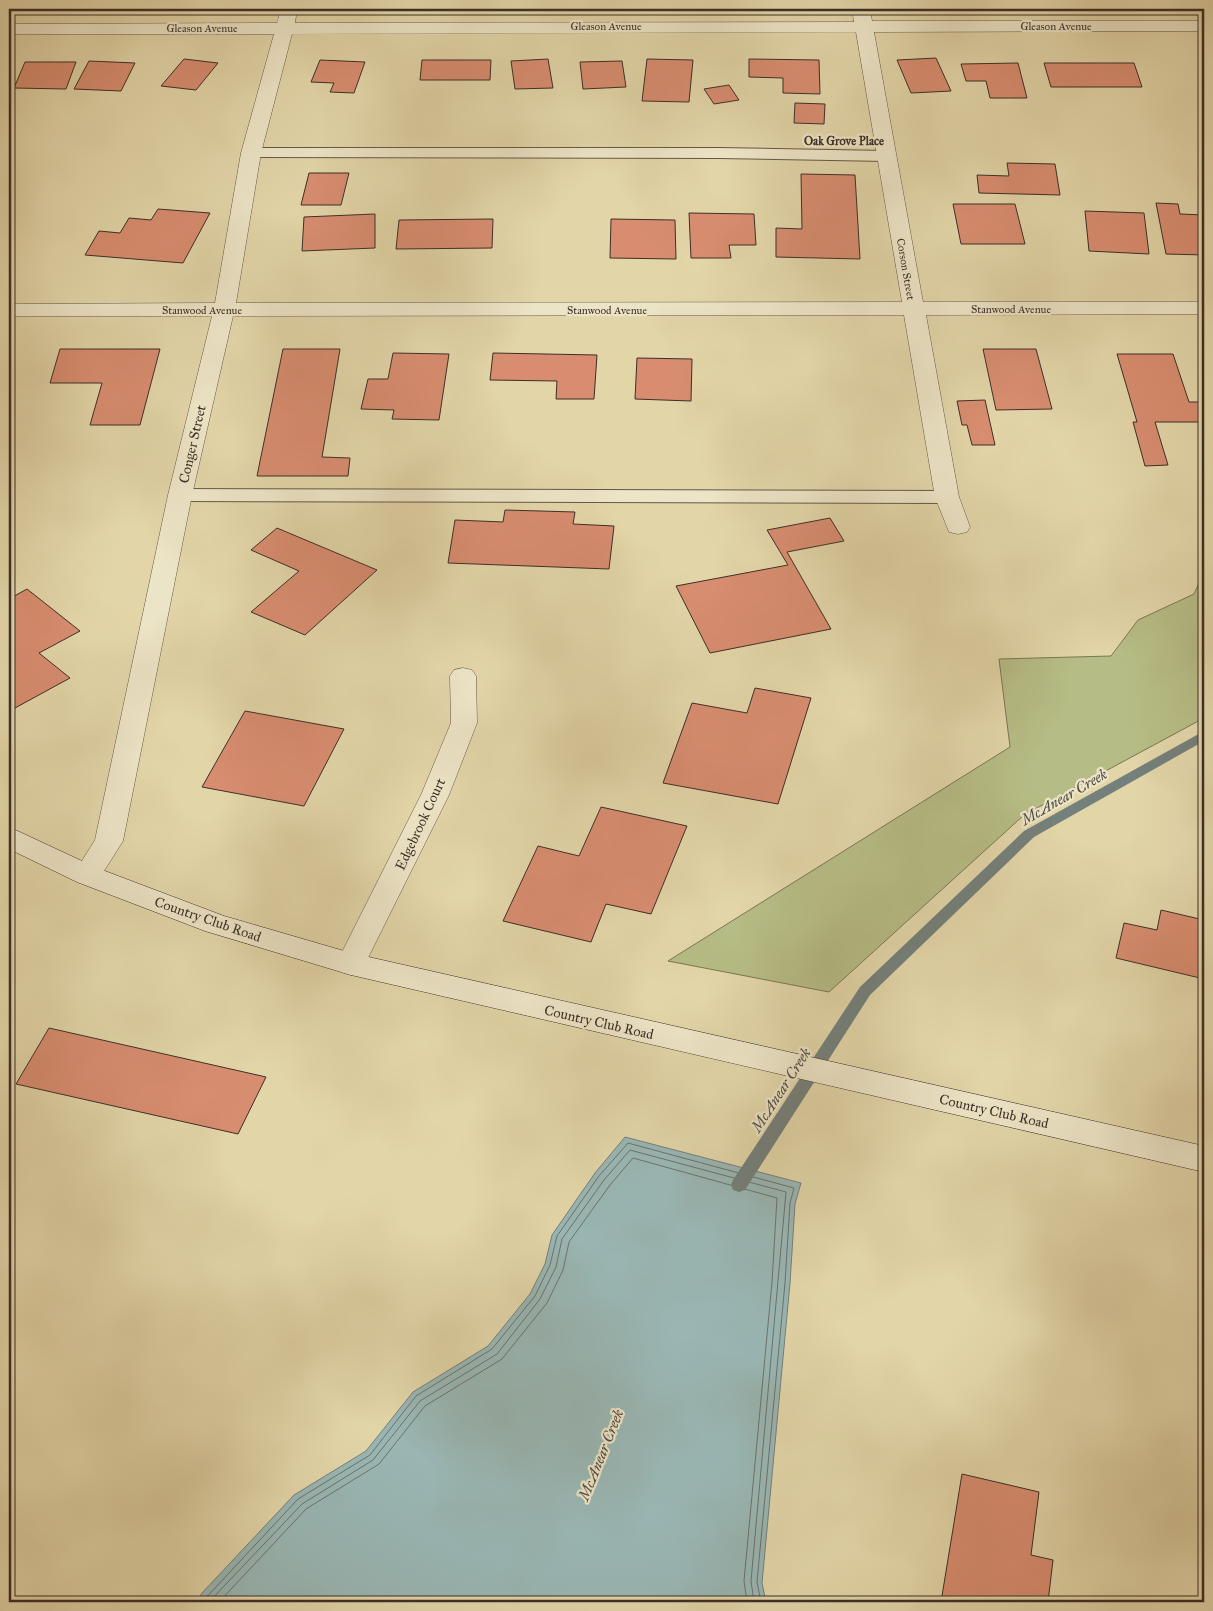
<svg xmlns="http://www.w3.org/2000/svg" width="1213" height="1611" viewBox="0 0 1213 1611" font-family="'IM FELL Great Primer',serif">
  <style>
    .green { fill: #b6bc85; stroke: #7a7656 }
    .water { fill: #99b6b3; stroke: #74807b }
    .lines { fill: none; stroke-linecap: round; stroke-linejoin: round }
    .shore { stroke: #6b726d; stroke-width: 1 }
    .stream { fill: #74807b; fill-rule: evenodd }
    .building { fill: #d88d70; stroke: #3d2f27 }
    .lane-casing { stroke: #665847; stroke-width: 2 }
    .street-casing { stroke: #665847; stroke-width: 1 }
    .secondary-casing { stroke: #3d2f27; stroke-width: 1 }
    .lane { fill: #ece4c6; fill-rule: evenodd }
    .street { fill: #ece4c6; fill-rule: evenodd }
    .secondary { fill: #ece4c6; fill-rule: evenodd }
    .labels { text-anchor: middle; stroke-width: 4.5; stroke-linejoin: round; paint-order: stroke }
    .far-street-label { font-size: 11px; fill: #3d2f27; stroke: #ece4c6 }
    .far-neighbourhood-label { font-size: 12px; font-weight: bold; fill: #3d2f27; stroke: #ece4c6 }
    .street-label { font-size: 14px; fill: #3d2f27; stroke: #ece4c6 }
    .water-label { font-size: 15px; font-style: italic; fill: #4f4a43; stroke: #ece4c6 }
  </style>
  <rect width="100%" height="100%" fill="#e2d5a8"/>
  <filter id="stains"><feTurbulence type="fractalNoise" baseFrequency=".004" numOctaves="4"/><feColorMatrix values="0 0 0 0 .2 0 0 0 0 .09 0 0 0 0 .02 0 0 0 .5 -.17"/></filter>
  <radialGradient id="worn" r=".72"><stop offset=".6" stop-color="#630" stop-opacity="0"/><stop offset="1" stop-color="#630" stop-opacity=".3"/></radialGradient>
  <path class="green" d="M1204,572V718L1024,815L829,992L668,961L1010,747L999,659L1111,656L1138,620L1194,594Z"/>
  <path class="water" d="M625,1137L801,1183L795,1204L790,1283L762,1583L766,1602H196L202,1593L294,1495L366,1451L413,1392L488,1346L530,1294L545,1264L552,1235L595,1173Z"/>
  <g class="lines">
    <path class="shore" d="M202,1602L298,1499L370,1455L416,1396L492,1349L535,1296L550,1265L557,1236L599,1176L628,1143L794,1188L790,1203L785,1283L757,1582L761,1602
      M209,1602L302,1504L373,1460L420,1401L497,1354L540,1299L556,1267L562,1239L604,1180L630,1150L786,1192L751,1581L754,1602
      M219,1602L306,1509L379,1464L425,1406L502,1359L547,1303L563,1270L569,1242L610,1185L633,1158L777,1198L772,1282L744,1581L747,1602"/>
    <path class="stream" d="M1204,731V741L1034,837L870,995L745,1190L739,1192L733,1190L731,1185L733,1180L860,987L1024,831Z"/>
  </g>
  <path class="building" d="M936,58L951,91L911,93L897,60Z
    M184,59L218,63L196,90L161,86Z
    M548,59L553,88L515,89L511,61Z
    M647,59L693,60L689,102L642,101Z
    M749,59L819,60L820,94L783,93V78L749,77Z
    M320,60L365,62L354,93L330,92L334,83L311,82Z
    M422,60H491L490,80H420Z
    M89,61L135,63L121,91L74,89Z
    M622,61L626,87L583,89L580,62Z
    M25,62H76L66,89L14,88Z
    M1018,63L1027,98H990L986,81H966L961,64Z
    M1044,63H1134L1142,87H1051Z
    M729,85L739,100L714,104L704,89Z
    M795,103L825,104L824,124L794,123Z
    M1007,163L1055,164L1060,195L979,193L977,175L1009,176Z
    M309,173H349L341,205H301Z
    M801,174L855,175L860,259L776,257V228L802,229Z
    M1156,203L1178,204L1180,214L1204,215V243H1202L1204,255L1166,254Z
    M953,204H1015L1025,244H961Z
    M158,209L210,213L183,263L85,255L99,231L120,233L129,218L151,220Z
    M1085,211L1144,213L1149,254L1089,251Z
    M689,213L754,214L756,245H729L731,258H691Z
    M375,214V248L302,251L304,217Z
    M493,219L492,248L396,249L399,220Z
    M611,219L675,220L676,259L610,258Z
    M60,349H160L140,425H90L102,383H50Z
    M283,349H340L322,457L350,458L348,476H257Z
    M983,349H1036L1052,409L996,410Z
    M393,353L449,354L439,420L392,419L394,410L361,409L368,379H388Z
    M493,353L597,355L594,399H556L557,381L490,380Z
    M1117,354H1173L1189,402H1204V431L1200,422H1155L1168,465L1145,466L1133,422H1137Z
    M637,358L692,359L691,401L635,399Z
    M985,400L995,445H972L967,425H962L957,401Z
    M505,510L575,512L573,524L614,526L609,569L448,563L455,520L503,522Z
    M830,518L844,541L787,552L831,629L710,653L676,586L788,565L767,530Z
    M277,528L377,570L305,635L251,612L299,571L251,550Z
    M27,589L80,631L39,653L70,678L15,708L9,702V599Z
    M755,688L811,698L778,804L663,783L692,703L747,713Z
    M245,711L344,729L304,806L202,787Z
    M601,807L687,826L651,914L606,904L591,942L503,921L538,846L579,856Z
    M1161,910L1204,920V979L1116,958L1124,923L1157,930Z
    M49,1028L266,1077L238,1134L16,1084Z
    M962,1474L1039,1492L1031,1555L1053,1560L1048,1602H941Z"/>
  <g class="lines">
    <defs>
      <path id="lane" d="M251,148H719L886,151L892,152L895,156L892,160L886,161L719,158L245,157L242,153L245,149Z
        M180,489L947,491L955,492L958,497L955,502L947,503L180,501L172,500L169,495L172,490Z"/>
      <path id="street" d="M281,9H297L295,23L854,22L852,9H870L872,21H1204V31L874,32L923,302H1204V314L926,315L959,497L970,527L967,532L958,534L949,532L935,497L904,315L233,316L192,495L123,841L97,882L87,885L77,882L73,875L95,840L168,495L212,316H9V304L215,303L241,153L274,34H9V24L277,23ZM856,32L902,302L236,303L261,153L292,34Z
        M463,668L472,670L476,676L477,723L449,795L361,972L351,975L341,972L336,964L421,795L451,723L450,676L454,670Z"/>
      <path id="secondary" d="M9,827L97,868L224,916L351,953L1204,1146V1172L351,975L205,931L77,882L9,849Z"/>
    </defs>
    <use href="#lane" class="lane-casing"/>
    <use href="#street" class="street-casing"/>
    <use href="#secondary" class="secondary-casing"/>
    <use href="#lane" class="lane"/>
    <use href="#street" class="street"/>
    <use href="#secondary" class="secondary"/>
  </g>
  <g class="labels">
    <g class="far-street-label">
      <text x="606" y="30">Gleason Avenue</text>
      <text x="1056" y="30">Gleason Avenue</text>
      <text x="202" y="32">Gleason Avenue</text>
      <text transform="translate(906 269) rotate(80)" y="4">Corson Street</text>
      <text x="1011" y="313">Stanwood Avenue</text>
      <text x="202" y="314">Stanwood Avenue</text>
      <text x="607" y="314">Stanwood Avenue</text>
    </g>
    <g class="far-neighbourhood-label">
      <text x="844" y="145">Oak Grove Place</text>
    </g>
    <g class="street-label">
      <text transform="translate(192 444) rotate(-77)" y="5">Conger Street</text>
      <text transform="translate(420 824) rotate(-65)" y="5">Edgebrook Court</text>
      <text transform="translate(208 919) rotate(19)" y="5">Country Club Road</text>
      <text transform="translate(599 1022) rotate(13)" y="5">Country Club Road</text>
      <text transform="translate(994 1111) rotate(13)" y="5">Country Club Road</text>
    </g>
    <g class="water-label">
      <text transform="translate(1064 797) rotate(-30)" y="5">McAnear Creek</text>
      <text transform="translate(781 1090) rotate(-57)" y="5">McAnear Creek</text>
      <text transform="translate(601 1455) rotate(-68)" y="5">McAnear Creek</text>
    </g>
  </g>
  <rect width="1213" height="1611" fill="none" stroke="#e2d5a8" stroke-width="30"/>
  <rect x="10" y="10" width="1193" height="1591" fill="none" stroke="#3d2f27" stroke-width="2.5"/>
  <rect x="15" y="15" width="1183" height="1581" fill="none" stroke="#3d2f27"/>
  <rect width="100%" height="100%" filter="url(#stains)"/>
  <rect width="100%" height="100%" fill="url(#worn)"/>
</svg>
